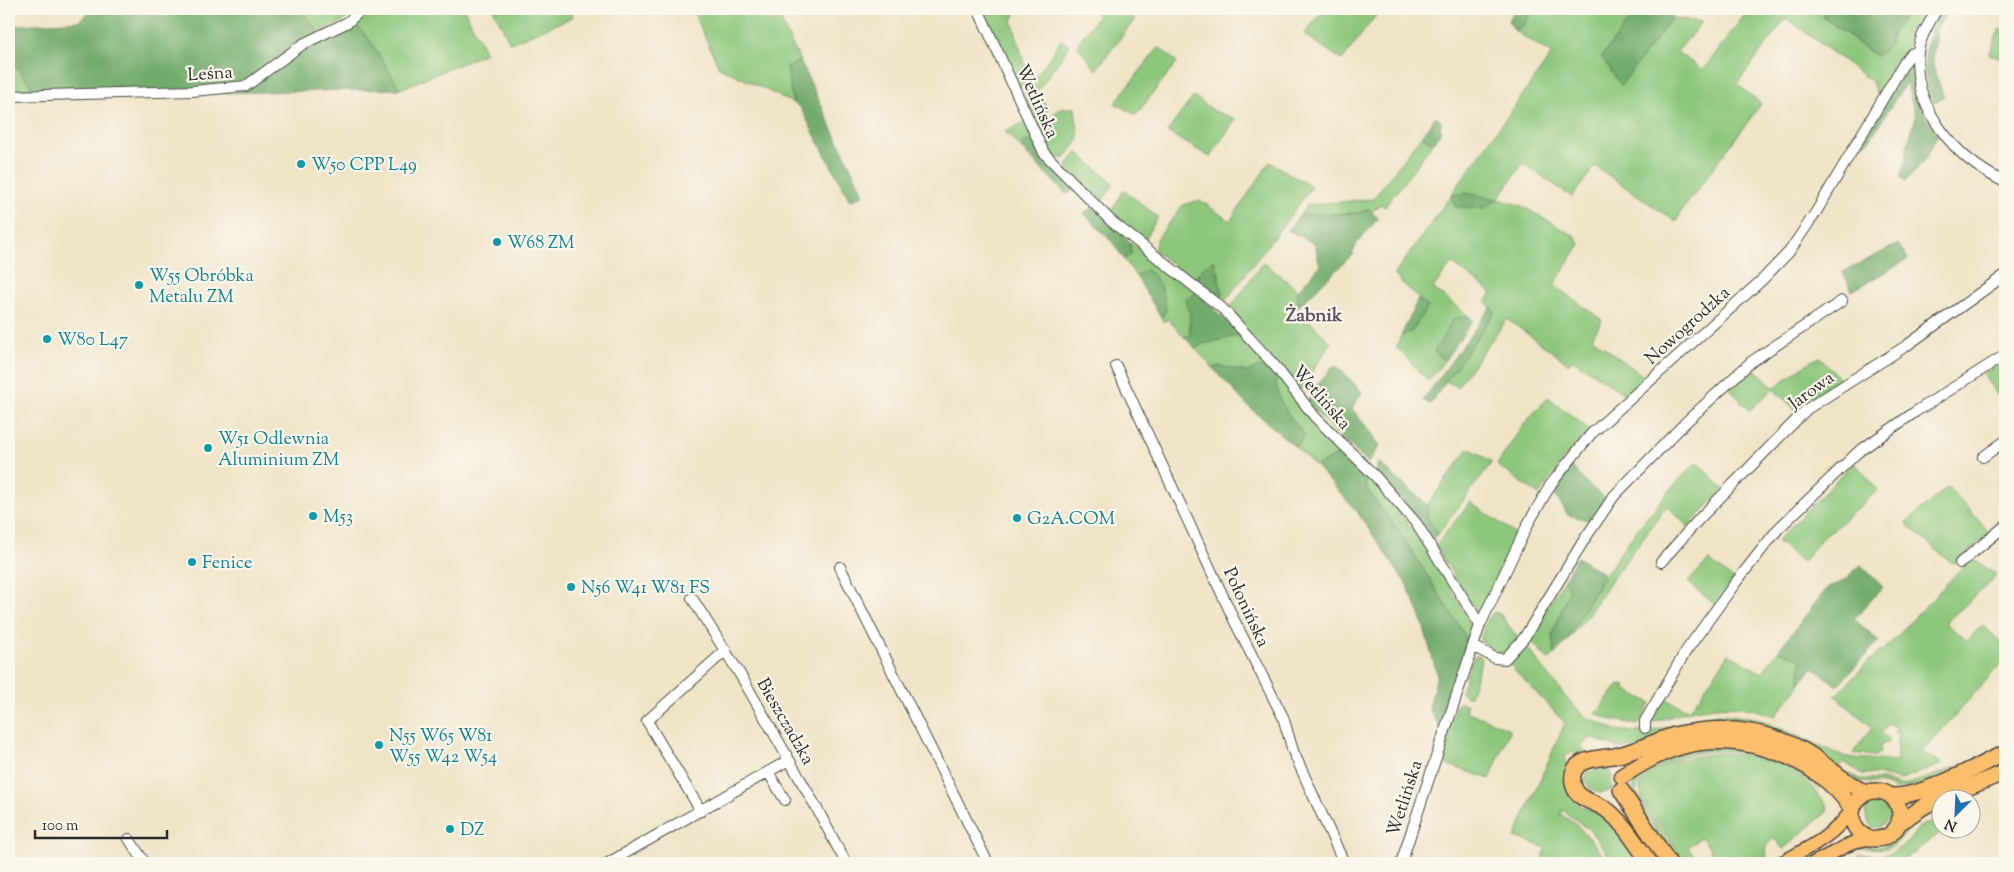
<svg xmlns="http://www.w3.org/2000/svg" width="2014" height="872" viewBox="0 0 2014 872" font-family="'Sorts Mill Goudy',serif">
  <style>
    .green { fill: #8dc77c; stroke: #5c7954 }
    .forest { fill: #72ac6c; stroke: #4e6c4c }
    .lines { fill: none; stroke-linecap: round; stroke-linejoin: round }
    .minor-casing { stroke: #494742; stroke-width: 12 }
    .major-casing { stroke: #494742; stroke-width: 15 }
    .highway-casing { stroke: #494742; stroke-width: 18 }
    .minor { stroke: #fff; stroke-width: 10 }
    .major { stroke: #fabe6d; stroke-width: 12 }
    .highway { stroke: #fabe6d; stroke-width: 15 }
    .culture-dot { fill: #0f9aa8; stroke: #fbf7ec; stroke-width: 2 }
    .labels { text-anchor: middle; stroke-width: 4.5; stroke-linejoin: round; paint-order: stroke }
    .street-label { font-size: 18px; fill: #2b2b2b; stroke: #fbf7ec }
    .culture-label { font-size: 18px; fill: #0d838f; stroke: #fbf7ec; text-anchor: start }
    .neighbourhood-label { font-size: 19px; font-weight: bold; fill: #605161; stroke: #fbf7ec }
  </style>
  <rect width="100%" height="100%" fill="#fbf7ec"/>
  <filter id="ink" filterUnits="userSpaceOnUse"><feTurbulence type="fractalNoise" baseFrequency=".02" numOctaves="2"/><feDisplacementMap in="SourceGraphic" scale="10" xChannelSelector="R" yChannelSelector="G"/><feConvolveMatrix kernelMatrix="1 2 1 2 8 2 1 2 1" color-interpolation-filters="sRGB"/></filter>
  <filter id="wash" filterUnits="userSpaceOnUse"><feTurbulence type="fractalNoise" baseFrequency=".0096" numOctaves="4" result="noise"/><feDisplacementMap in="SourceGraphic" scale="20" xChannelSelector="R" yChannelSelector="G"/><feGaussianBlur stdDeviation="1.12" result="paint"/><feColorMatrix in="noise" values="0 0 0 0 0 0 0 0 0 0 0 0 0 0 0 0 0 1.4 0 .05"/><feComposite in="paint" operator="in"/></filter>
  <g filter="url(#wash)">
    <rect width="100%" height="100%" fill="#f0e4c7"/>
    <path class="green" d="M303,9H318L319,13C332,13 341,9 354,9C347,22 332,27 318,32Z
      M370,9H464L486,53L400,89L369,39L355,24Z
      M493,9H569L573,17L510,43Z
      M692,9H775L800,61L787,67L793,103L719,67Z
      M981,9H1013L1015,15L1012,20L1028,76L1024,86L1018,89Z
      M1099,9H1122L1135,19L1096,70L1078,47V43L1098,16L1095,13Z
      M1325,9H1370L1377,14L1342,60L1304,34Z
      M1534,9H1638L1601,57L1627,76L1672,18L1702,22L1677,52L1703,70L1749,9H1830L1823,17L1876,56L1889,46L1893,32L1910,9H1917L1926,13L1881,94L1877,95L1872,82L1786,18L1737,84L1761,104L1680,213L1676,222L1595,166L1572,197L1523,163L1498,199L1522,206L1576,237L1580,244L1554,285L1602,320L1592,338L1646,378L1626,395L1572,359L1569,364L1507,319L1457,387L1446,381L1495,312L1486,302L1492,293L1452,263L1433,288L1470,317L1454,319L1435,352L1445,360L1428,381L1396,347L1401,336L1412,330L1428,307L1394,275L1552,54L1515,31L1524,24Z
      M2000,28L2005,31V53L2003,60L1989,54Z
      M1061,40L1070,46L1038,90L1048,110L1033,119L1025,103L1026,92Z
      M1159,47L1177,62L1136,115L1115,103Z
      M9,59L31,85L33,97H9Z
      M1194,96L1214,111L1236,119L1210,157L1167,132Z
      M1063,108H1075L1079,140L1065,158L1055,159L1049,154L1037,125L1039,122Z
      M1026,121L1062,174L1045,165L1026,141L1021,148L1005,132Z
      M1421,136L1433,143L1385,207L1380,204L1372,212L1369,209L1359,213L1300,215L1307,205L1373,199Z
      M1077,152L1114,184L1100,204L1068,171V164Z
      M1270,162L1312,187L1223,304L1219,301L1223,293L1219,284V272L1202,268L1195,280L1154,251L1157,239L1183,205L1200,200L1230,221Z
      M1124,190L1158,217L1144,241L1109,215Z
      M1130,242L1164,270L1197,292L1185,301L1190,313V335L1184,337L1168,319L1163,322L1161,317L1166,311L1146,270L1136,276L1124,259L1131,254Z
      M1263,262L1298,290L1297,308L1331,343L1299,392L1229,310Z
      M1240,335L1345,451L1316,466L1293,445L1298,444L1304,435L1281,404L1276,391L1247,372L1220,366L1213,368L1195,348L1203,344Z
      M1820,357L1843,382L1798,412L1773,389L1749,411L1729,387L1752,366L1773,388L1811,361Z
      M2005,360V398L2001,400L1982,374Z
      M1548,397L1590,430L1564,458L1539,495L1497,465L1523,425Z
      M1469,448L1492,462L1438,534L1427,518V505Z
      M1697,462L1723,489L1688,527L1667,506L1612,579L1588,615L1566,642C1601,576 1644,514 1697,462Z
      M1854,462L1878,490L1835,528L1824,535L1803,562L1777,541Z
      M1363,469C1404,515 1433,555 1463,610L1471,618L1474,627L1464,655L1465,635L1400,533L1367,490Z
      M1948,487L1990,533L1953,564L1905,523Z
      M1470,502L1517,535L1483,612L1478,615L1436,547C1436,544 1465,509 1470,502Z
      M1971,558L1996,574L1991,582L1945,623L1967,641L1982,625L2005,645V659L1922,752L1942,764L1901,780L1877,774H1862L1844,762L1838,769L1808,746L1618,748L1591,738L1581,746L1585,751L1577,756L1573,751L1565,757C1570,770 1566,784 1574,799C1580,809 1595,810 1604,817C1619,828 1630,849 1641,863H1614L1589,829L1562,810L1560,814C1579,825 1591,838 1602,855L1601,863H1541L1546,848L1515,837L1565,723L1509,664L1508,662L1522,646H1526L1568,700L1586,717L1616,730L1633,732L1653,731L1718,714L1757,718L1846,757L1897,762V740L1900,736L1894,733L1897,728L1890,723L1881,733L1889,740L1887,743L1881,744L1879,753L1875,756L1853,753L1872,727L1835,696L1880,650L1883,651Z
      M1709,560L1734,580L1715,605L1688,582Z
      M1564,580L1569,591L1552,636L1555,654L1548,660L1529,638Z
      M1494,612L1500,614L1518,638L1510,652L1499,657L1480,640L1487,619Z
      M1778,651L1802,659L1800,684L1775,717C1733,697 1692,709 1651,723V718L1663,697L1687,710L1692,707L1729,654L1762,673Z
      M1475,656H1480L1482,658L1470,696H1466L1461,692L1471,662Z
      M1619,684L1626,685L1624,689L1651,703L1638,725L1609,719L1596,714Z
      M1460,703L1467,704L1465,711L1510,729L1490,779L1437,761L1456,706Z
      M1727,746L1781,758L1822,786L1820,789C1778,752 1721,739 1669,762C1659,766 1646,771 1639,779L1636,793L1681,863H1675L1632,792L1635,778L1675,754Z
      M1720,753C1752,754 1799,764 1816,793C1821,800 1829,802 1827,812L1783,849L1774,837L1766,846L1767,859L1759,863H1714L1711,856V850L1701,837L1688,847L1698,860L1705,859L1709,863H1685L1641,798L1640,785C1650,763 1698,755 1720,753Z
      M1965,764L1921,785L1895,789L1884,784L1858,782L1847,773L1860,779L1882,780L1903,786Z
      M1608,769L1611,774L1612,790L1600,793L1589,788L1585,779L1588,772Z
      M1872,802L1890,807V818L1880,827H1872L1867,820L1864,807Z
      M1941,807V810C1933,814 1919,817 1913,824C1891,848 1899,850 1864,848C1857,848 1852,854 1845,852L1858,847H1879L1892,843L1918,817Z
      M1941,817L1942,830H1944L1900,863H1844L1861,854L1877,856L1892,853L1908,842L1919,827Z"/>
    <path class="forest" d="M93,9H303L323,40L355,24L369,39L400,89L33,97L31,85L9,59V26L79,21Z
      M1516,9H1534L1524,24L1515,31L1508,20Z
      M1638,9H1676L1672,18L1621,85L1601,57Z
      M1830,9H1910L1893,32L1889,46L1876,56L1823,16Z
      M1941,9H1949L1936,30C1938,39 1934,45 1933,53C1931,68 1939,83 1944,96L1933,103C1919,67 1922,43 1941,9Z
      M800,61L864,195L852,200L849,199L800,107L793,103L787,67Z
      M1908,63L1915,65C1915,92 1922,113 1938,134L1927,157L1906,181L1900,177L1907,159V146L1916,117L1906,82L1869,141L1860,146Z
      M1436,116L1441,121L1440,133L1433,143L1421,136Z
      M1026,141L1033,142L1038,151L1036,155L1044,165L1062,174L1077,190L1066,194L1021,148Z
      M1467,193L1498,199L1484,208L1455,207L1451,195Z
      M1094,207L1130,242L1131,254L1124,259L1113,243L1084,213Z
      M1369,209L1378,218L1357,243L1352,255L1297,308L1298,290L1320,266L1315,244L1288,230L1300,215L1359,213Z
      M1898,244L1908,259L1852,291L1843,272Z
      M1214,260C1219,272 1218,282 1223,294L1219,301L1195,281L1202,268Z
      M1146,270C1161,277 1164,296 1166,311L1161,317L1136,276Z
      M1197,292L1240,335L1203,344L1195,348L1184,337L1190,335V313L1185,300Z
      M1418,299L1428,307L1412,331L1401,336Z
      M1491,307L1495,312L1430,404L1423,400Z
      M1470,317L1473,320L1445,360L1434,352L1454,318Z
      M1220,366L1246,372L1260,367L1276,378C1276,402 1291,417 1304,436L1298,445H1293L1247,405L1213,368Z
      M1333,366L1338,367L1362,392L1352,409L1373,435L1380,446L1368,463L1306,403L1317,385Z
      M1345,451L1363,469L1367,490L1400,533L1465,635L1464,655L1440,728L1429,709L1437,674L1421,617L1407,585L1358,513L1316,466Z
      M1378,462L1427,505V518L1438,534L1432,539L1416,516L1376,473Z
      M1570,464L1582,479L1607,500L1592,521L1568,515L1552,490Z
      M1577,557L1604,574L1566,642L1555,654L1552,636L1569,591L1564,580Z
      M1861,565L1883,587L1854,619L1879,641L1837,686L1813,667L1800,684L1801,659L1778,651L1828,587L1842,582Z"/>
  </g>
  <g filter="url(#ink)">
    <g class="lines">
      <defs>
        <path id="minor" d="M978,9L1044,153L1111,221L1223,309L1275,366L1315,417L1376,477L1416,523L1480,625L1401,863
          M1937,9C1930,22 1920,36 1918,51C1911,108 1957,160 2005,182
          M9,96L193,91L246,86L303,44L348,22L362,9
          M1116,366L1235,622L1283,717L1293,751L1344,863
          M1983,457L2005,441
          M1661,562L1700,518L1807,409L1906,346L2005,275
          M1960,563L2005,526
          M840,567L988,863
          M692,598L741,676L815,805L846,863
          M1480,625L1528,524L1551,484L1591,434L1762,280L1789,252L1816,212L1904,63L1911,54L1918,51
          M1473,646L1495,658L1505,659L1524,638L1584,540L1614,496L1686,422L1751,362L1842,301
          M1645,728V721L1686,651L1736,582L1778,529L1858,452L1915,412L2005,355
          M768,772L785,800
          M701,811L647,721L726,650
          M129,839L145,863
          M608,863L789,760"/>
        <path id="major" d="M1780,863C1807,849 1836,835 1852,809
          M1813,863L1854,842L1867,839"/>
        <path id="highway" d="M1622,776C1640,765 1659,753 1680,747C1739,729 1818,757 1852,809
          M1621,790L1669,863
          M1852 815a24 24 0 1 1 48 0a24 24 0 1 1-48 0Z
          M1892,796C1923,797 1976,766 2005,753
          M1899,823L1926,805L2005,772
          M1650,863C1637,846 1624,823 1607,810C1595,801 1576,801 1573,783C1569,757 1598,759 1614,756C1637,752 1657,739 1679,734C1727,724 1773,730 1814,757C1831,769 1846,783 1864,792"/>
      </defs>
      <use href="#minor" class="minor-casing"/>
      <use href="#major" class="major-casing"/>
      <use href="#highway" class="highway-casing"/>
      <use href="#minor" class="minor"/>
      <use href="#major" class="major"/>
      <use href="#highway" class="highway"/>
    </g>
  </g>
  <g class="culture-dot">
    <circle cx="301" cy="164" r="5"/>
    <circle cx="497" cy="242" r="5"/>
    <circle cx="139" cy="285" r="5"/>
    <circle cx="47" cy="339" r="5"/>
    <circle cx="208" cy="448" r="5"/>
    <circle cx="313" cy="516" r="5"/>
    <circle cx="1017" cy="518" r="5"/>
    <circle cx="192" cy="562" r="5"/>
    <circle cx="571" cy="587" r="5"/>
    <circle cx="379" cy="745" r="5"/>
    <circle cx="450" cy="829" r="5"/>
  </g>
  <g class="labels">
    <g class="street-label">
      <text transform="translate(210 73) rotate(-4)" y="6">Leśna</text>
      <text transform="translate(1038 101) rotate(66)" y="6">Wetlińska</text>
      <text transform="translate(1687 325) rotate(-42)" y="6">Nowogrodzka</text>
      <text transform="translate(1811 390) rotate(-36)" y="6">Jarowa</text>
      <text transform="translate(1322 397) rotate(49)" y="6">Wetlińska</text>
      <text transform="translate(1247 607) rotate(65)" y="6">Połonińska</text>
      <text transform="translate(786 721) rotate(60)" y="6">Bieszczadzka</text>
      <text transform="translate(1404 798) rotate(-72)" y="6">Wetlińska</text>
    </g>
    <g class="culture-label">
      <text x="311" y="170">W50 CPP L49</text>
      <text x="507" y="248">W68 ZM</text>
      <text x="149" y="281">W55 Obróbka<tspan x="149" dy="21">Metalu ZM</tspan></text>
      <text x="57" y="345">W80 L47</text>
      <text x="218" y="444">W51 Odlewnia<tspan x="218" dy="21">Aluminium ZM</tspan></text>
      <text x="323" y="522">M53</text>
      <text x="1027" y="524">G2A.COM</text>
      <text x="202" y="568">Fenice</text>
      <text x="581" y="593">N56 W41 W81 FS</text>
      <text x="389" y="741">N55 W65 W81<tspan x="389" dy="21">W55 W42 W54</tspan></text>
      <text x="460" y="835">DZ</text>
    </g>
    <g class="neighbourhood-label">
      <text x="1314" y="321">Żabnik</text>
    </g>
  </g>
  <rect width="2014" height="872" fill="none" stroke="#fbf7ec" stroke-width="30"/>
  <g transform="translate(1956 814) rotate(204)"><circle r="24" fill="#fbf7ec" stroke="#a8a59f"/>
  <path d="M0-4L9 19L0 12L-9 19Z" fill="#1f6fb2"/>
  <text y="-8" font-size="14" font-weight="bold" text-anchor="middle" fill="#2b2b2b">N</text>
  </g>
  <path d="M35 830v8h132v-8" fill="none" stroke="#2b2b2b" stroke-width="2.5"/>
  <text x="42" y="830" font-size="15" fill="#2b2b2b" stroke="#fbf7ec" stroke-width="4" paint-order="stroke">100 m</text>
</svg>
